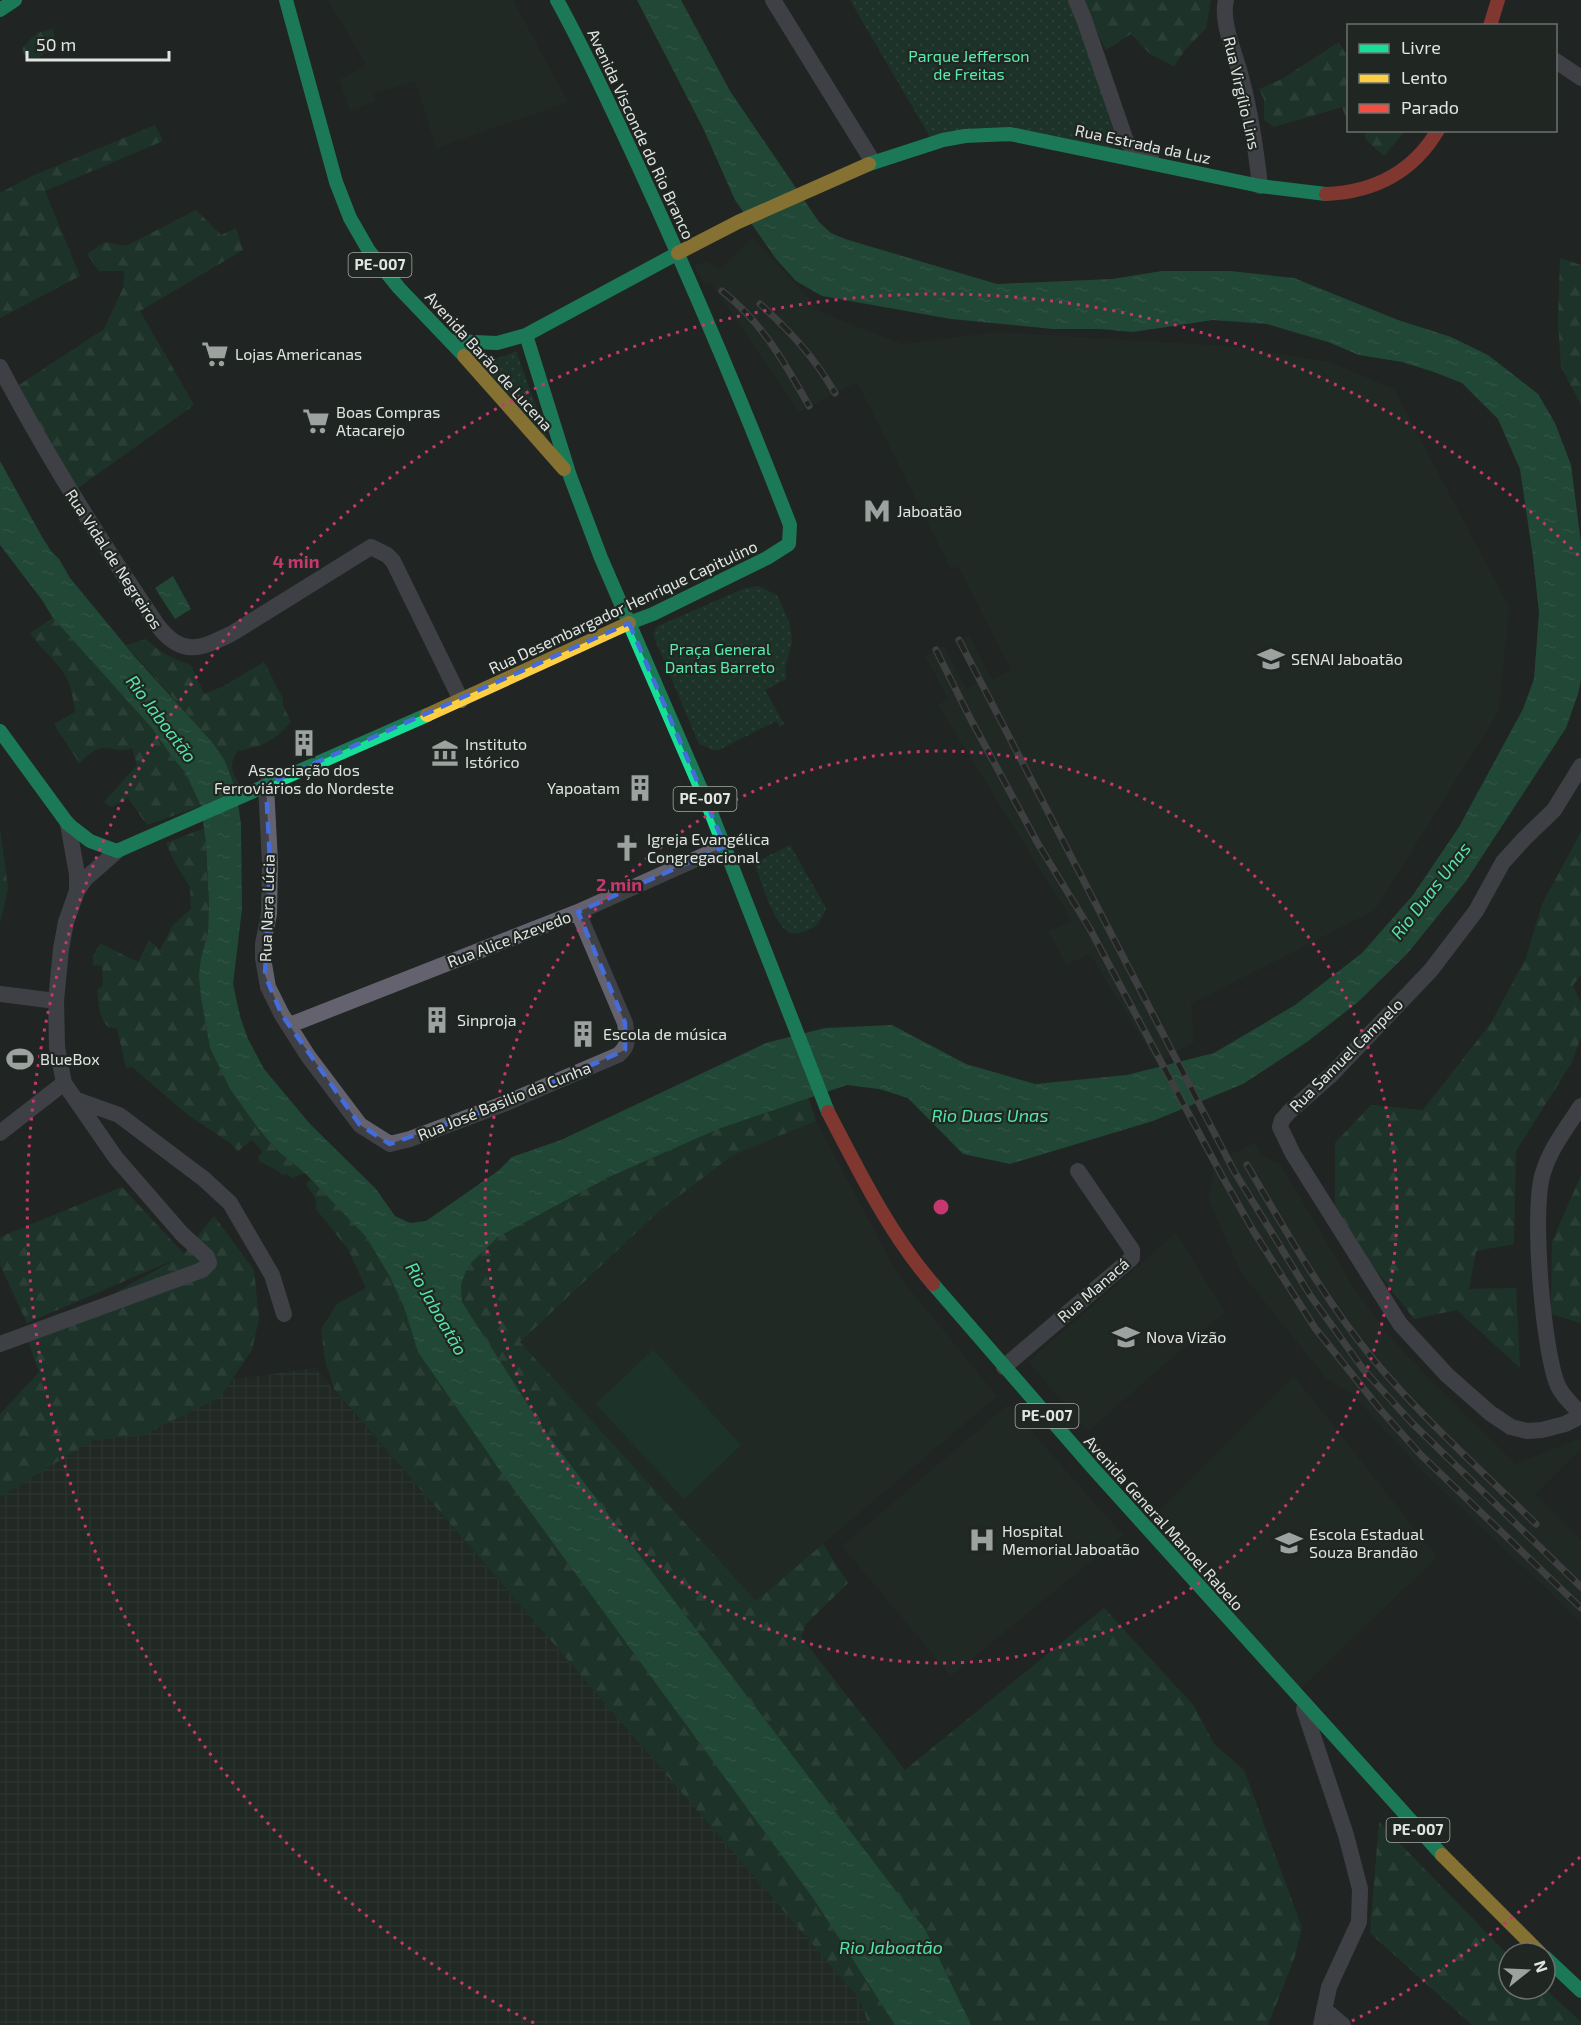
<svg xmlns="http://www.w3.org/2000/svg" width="1581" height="2025" viewBox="0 0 1581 2025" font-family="'Exo 2',sans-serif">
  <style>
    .built { fill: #232f28 }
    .industrial { fill: url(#industrial-grid) }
    .forest { fill: url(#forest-firs) }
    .park { fill: url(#park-dots) }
    .pitch { fill: #194633 }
    .water { fill: url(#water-ripples) }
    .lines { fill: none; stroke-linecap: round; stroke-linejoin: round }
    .street { stroke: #64626f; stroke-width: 16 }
    .fast { stroke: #16e098; stroke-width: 14 }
    .slow { stroke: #ffcf43; stroke-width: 14 }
    .jam { stroke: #f24e42; stroke-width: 14 }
    .rail-casing { stroke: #616066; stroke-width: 7 }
    .rail { stroke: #202622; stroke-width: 4.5; stroke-dasharray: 14; stroke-linecap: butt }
    .marked { fill: none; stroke: #446cda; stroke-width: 4.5; stroke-dasharray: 12 8; stroke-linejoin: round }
    .ring { fill: none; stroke: #c6376f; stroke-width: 3; stroke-dasharray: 3 6 }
    .labels { text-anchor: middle; stroke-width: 4.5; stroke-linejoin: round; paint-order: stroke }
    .shield { fill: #202622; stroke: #a6aba8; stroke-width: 1.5 }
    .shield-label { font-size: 15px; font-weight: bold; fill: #e0e4e2 }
    .park-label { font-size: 16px; fill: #5aecae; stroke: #202622 }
    .street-label { font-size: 16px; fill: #e0e4e2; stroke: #202622 }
    .poi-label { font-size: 16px; fill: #e0e4e2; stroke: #202622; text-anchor: start }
    .water-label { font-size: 18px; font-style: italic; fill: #52e6a8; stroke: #202622 }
    .centre { fill: #c6376f; stroke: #202622; stroke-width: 3 }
    .ring-label { font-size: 18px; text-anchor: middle; font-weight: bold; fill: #c6376f; stroke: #202622; stroke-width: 4.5; stroke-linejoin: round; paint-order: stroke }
  </style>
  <defs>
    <pattern id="industrial-grid" width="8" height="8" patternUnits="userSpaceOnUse" patternTransform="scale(1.5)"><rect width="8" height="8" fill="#232f28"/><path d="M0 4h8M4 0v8" fill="none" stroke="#38433d"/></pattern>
    <pattern id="forest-firs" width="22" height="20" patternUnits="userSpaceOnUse" patternTransform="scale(1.5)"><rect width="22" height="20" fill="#194633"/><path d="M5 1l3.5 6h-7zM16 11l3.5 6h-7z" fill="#3a6150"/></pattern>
    <pattern id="park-dots" width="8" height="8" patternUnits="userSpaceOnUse" patternTransform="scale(1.5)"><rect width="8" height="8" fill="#194633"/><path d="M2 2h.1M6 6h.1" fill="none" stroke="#3a6150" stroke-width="1.8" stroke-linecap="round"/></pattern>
    <pattern id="water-ripples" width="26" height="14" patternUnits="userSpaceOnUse" patternTransform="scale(1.5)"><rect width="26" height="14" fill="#237251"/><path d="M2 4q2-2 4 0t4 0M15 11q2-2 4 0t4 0" fill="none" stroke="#43866a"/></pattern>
  </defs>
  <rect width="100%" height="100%" fill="#212523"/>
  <path class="built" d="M328,0H513L568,102L436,148L415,81L374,94L375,102L350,111L339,80L366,65Z
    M752,237L822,313L902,344L996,332L1228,346L1330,362L1394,389L1509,607L1499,711L1375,910L1191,1004L1194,1042L1157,1064L1090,954L1066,965L1049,932L1072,921L938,705L948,699L925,656L944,646L966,689L978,683L957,642L969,635L992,680L1011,670L958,566L951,569L857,382L799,412L711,283L705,285L694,266L707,261L721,270Z
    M816,1121L898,1275L997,1396L756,1601L520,1342L659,1211L733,1155Z
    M1255,1143L1261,1155L1281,1165L1357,1293L1391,1338L1429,1379L1516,1464L1581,1438V1449L1535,1494L1581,1540V1622L1421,1470L1353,1395L1326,1378L1240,1271L1208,1198L1214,1169L1219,1160Z
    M1176,1233L1225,1312L1088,1431L1028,1362Z
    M1294,1376L1437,1557L1291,1698L1140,1530Z
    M1008,1405L1123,1535L951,1676L842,1546Z"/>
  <path class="industrial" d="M315,1368L860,1998L869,2025H0V1425L53,1404Z"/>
  <path class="forest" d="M1082,0H1211L1206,28L1185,50L1174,66L1150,54L1131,34L1106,50Z
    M53,29L55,45L39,58L27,62L22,48L37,33Z
    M1339,42L1348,58V123L1342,107L1274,127L1264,120V99L1259,89L1282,79Z
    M155,125L163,141L45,191L80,276L0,318V193L32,176Z
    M1364,131V130L1405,131L1384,156L1366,140Z
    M196,210L221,235L236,228L243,250L140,311L194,405L75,490L16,387L104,329L124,286V271H99L87,254L105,242L126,246Z
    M1560,258L1581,265V405L1561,367L1558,322Z
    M53,618L151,727L172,757L185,772L201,806L147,825L128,798L112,807L104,802L137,765L132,748C118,753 116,748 104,748C94,748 86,757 79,763C71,749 62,738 54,724L75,712C71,681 67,673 45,651C39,646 35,639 30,633Z
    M146,639C160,653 173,659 191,665L204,694L224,686L264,662L283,699V705L291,722C272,742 265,746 238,751C227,766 233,771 240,787L236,790L225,761L213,743L126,645Z
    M0,828L8,888L0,923Z
    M205,828L209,904L208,933L201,958V997L210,1048L230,1089L260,1131L280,1153L305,1173L292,1178L287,1174L282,1175L277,1170L260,1162L258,1157L263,1152L252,1140L238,1151L230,1143L188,1115L132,1067L126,1068L117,1028C99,1031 99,1003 97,990L103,985L102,966L93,965C92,957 95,949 101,944L138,962L149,940L160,950L172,926L191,909L190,887L174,861L166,843Z
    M1581,832V975L1573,985L1581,1003V1037L1572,1062L1516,1151L1514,1244L1476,1251L1469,1289L1516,1288L1520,1368L1457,1310L1414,1319L1363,1253L1335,1207V1143L1371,1105L1423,1110L1491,1023L1526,958L1542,904Z
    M808,1098L816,1121L733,1155L659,1211L520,1342L756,1601L823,1544L848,1583L806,1624L801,1637L905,1770L1104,1608L1194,1706L1214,1744L1244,1770L1302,1928L1295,1956L1268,2025H971L925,1929L547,1434L462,1302L461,1285L466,1271L472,1262L498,1237L609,1177L717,1129Z
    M1581,1175V1323L1551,1314L1552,1242Z
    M311,1179L366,1237L389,1275L404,1307L418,1352L499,1469L815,1901L895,2025H869L859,1998L334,1389L325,1360L321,1329L337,1304L366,1288L348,1249L316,1209V1200L306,1184Z
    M122,1187L184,1254L214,1216L254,1270L259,1318L252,1350L220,1397L141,1436L93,1440L0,1497V1414L39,1372L28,1341L176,1259L27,1323L0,1265V1237Z
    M1379,1822L1509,1956V1989H1545L1581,2022V2025H1472L1370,1933Z"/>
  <path class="park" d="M850,0H1070C1090,48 1102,99 1119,149L930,137Z
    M516,351L551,448L476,358C490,360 503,358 516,351Z
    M758,586L777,595L790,624L792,642L785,668L786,679L765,690L784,724L780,727L776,721L719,750H713L699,744L653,635L655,629L658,626L743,589Z
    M790,845L826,908C822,919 817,928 805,931C799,933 792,935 787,931C771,918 762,882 754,863Z"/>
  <path class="pitch" d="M653,1350L741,1445L684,1499L596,1404Z"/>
  <path class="water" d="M637,0H681L730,91L819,222L831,233L845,239L997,284L1112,279L1162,271H1230L1294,278L1398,320L1451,337L1488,355L1538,394L1555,423L1571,465L1581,543V680L1578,694L1566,728L1466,881L1407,954L1358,1002L1307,1042L1243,1084L1153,1121L1010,1164L963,1154L908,1098L879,1089L847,1085L718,1129L609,1177L498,1237L472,1262L466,1271L461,1285L462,1302L547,1434L925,1929L971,2025H895L815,1901L499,1469L418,1352L404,1307L389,1275L366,1237L305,1173L280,1153L260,1131L230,1089L210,1048L201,997L199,976L201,958L208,933L209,904L206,843L201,806L185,772L172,757L151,727L53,618L42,600L0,545V461L41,535L51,551L59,559L70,578L136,658L213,743L225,761L236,790L241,824L242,909L233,984L240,1016L248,1039L264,1069L310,1124L376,1189L395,1216L410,1223L426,1221L498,1171L512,1157L561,1140L766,1043L825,1028L892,1025L966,1064L1035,1084L1127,1075L1214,1053L1295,1005L1362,953L1413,895L1459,827L1523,709L1534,679L1539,613L1533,557L1520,469L1498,419L1462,383L1434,372L1402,362L1359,355L1328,342L1267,324L1213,320L1133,332L1100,329H1053L951,319L822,296L796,281L776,259L735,200L703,128Z
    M173,576L191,609L175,619L155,588Z"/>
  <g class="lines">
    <path class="street" d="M773,0L873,162
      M1076,0L1084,19L1126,141L1134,148L1152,153
      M1226,0C1220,23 1237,57 1242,81C1251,115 1256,150 1260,186
      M1556,61L1581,78
      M0,367C47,457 101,542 158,626C182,657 200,649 231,634L371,547L387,555L393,561L461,700
      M1581,766L1554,810L1524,839L1503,862L1476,911L1431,970L1331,1075L1289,1112L1282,1120L1280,1127L1293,1154L1400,1324L1447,1375L1490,1413L1511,1427L1527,1431L1542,1430L1565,1424L1581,1416
      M266,785L270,863L269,914L263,944V958L268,987L282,1015L308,1056L360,1125L390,1144L410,1139L506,1103L618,1055C630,1046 627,1037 625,1023L578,912
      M68,824L77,874V891
      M0,994L56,1001
      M290,1025L578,912L725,846
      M77,1100L119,1115L204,1179L230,1203L272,1275L284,1314
      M1581,1106C1567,1127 1550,1149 1543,1173C1531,1209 1543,1352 1558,1386C1563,1397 1573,1405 1581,1414
      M0,1133L64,1083
      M0,1344L202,1270L209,1263L207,1257L182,1234L116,1158L64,1083L57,1047L56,1001L61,949L66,922L77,891L85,879L117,851
      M1004,1367L1132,1258V1250L1078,1171
      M1304,1709L1346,1835L1360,1889L1359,1922L1329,1987L1321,2025
      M1324,2009L1343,2025"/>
    <path class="fast" d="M286,0L336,182L350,218L369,251L399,288L464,356
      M557,0C588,56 614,114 641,172C694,288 744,406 790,525L789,544L767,558L653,614L629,623
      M0,10L15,0
      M869,164L943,140L965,136L1010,134L1260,186L1326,194
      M526,335L570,476L601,558L710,810L828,1112
      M451,341L497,343L526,335L678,253
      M0,731L68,824L90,841L117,851L427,715
      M933,1284L1092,1467L1442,1855
      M1545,1957L1581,1991"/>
    <path class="slow" d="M678,253L738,222L869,164
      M464,356L564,469
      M427,715L629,623
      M1442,1855L1540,1953"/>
    <path class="jam" d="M1490,26L1498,0
      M1326,194C1374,192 1413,172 1438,130
      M828,1112C859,1171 889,1233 933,1284"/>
    <defs>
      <path id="rail" d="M722,291C761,321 785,363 809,406
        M760,304C791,332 814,357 835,393
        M959,640L1234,1171L1310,1295L1363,1369L1411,1422L1581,1587
        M936,650L969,716L1037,842L1090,929L1222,1176L1254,1232L1315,1328L1379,1408L1421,1455L1581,1608
        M1247,1165C1286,1231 1324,1299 1373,1359C1422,1418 1481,1470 1536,1524"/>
    </defs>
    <use href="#rail" class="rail-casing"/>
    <use href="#rail" class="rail"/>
  </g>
  <path d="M0 0H1581V2025H0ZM629,623L725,846L578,912L625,1023V1050L506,1103L390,1144L360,1125L282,1015L265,975L270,863L266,785Z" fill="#212523" fill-opacity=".55" fill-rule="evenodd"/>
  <path class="marked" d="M629,623L725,846L578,912L625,1023V1050L506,1103L390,1144L360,1125L282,1015L265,975L270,863L266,785Z"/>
  <g class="ring">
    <circle cx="941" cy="1207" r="456"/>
    <path d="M1580 1857A912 912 0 0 1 1348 2023M534 2023A912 912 0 1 1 1580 557"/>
  </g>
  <defs>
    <symbol id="supermarket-bare" viewBox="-9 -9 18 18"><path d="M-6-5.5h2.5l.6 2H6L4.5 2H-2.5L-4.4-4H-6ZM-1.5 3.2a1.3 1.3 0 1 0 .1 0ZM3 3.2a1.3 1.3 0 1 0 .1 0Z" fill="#9da19f" stroke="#202622" stroke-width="2.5" paint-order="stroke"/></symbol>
    <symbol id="metro-bare" viewBox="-9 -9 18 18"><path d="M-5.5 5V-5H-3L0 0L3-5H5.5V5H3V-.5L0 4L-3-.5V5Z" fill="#9da19f" stroke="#202622" stroke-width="2.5" paint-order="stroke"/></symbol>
    <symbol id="university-bare" viewBox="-9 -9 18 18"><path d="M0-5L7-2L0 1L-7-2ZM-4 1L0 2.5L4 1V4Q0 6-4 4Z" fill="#9da19f" stroke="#202622" stroke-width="2.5" paint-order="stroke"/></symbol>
    <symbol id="building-bare" viewBox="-9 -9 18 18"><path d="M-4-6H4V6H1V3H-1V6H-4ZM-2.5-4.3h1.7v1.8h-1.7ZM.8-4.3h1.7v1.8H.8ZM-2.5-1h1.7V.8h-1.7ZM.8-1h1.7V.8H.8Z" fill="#9da19f" stroke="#202622" stroke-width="2.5" paint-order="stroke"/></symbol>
    <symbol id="museum-bare" viewBox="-9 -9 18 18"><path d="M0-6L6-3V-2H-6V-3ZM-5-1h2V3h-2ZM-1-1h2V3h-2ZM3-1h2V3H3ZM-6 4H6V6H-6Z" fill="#9da19f" stroke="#202622" stroke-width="2.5" paint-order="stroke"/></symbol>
    <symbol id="church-bare" viewBox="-9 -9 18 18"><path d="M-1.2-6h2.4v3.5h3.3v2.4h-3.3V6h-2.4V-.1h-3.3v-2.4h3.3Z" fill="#9da19f" stroke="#202622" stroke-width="2.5" paint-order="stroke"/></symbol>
    <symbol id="stadium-bare" viewBox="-9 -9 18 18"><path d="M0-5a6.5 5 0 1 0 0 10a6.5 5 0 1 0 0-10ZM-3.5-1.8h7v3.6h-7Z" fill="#9da19f" stroke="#202622" stroke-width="2.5" paint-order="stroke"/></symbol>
    <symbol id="school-bare" viewBox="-9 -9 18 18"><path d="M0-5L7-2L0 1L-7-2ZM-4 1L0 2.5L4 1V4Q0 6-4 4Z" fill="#9da19f" stroke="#202622" stroke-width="2.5" paint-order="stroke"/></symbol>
    <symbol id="hospital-bare" viewBox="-9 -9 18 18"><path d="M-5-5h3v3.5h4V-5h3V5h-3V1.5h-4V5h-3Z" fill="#9da19f" stroke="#202622" stroke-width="2.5" paint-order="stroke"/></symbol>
  </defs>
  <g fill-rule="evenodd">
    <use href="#supermarket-bare" x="196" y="335" width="38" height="38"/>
    <use href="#supermarket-bare" x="297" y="402" width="38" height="38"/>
    <use href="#metro-bare" x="858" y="492" width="38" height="38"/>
    <use href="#university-bare" x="1252" y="640" width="38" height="38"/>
    <use href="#building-bare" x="285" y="724" width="38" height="38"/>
    <use href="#museum-bare" x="426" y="734" width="38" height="38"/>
    <use href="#building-bare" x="621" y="769" width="38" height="38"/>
    <use href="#church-bare" x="608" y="829" width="38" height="38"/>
    <use href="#building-bare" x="418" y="1001" width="38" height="38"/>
    <use href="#building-bare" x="564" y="1015" width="38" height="38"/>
    <use href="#stadium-bare" x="1" y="1040" width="38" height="38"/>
    <use href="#school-bare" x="1107" y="1318" width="38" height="38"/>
    <use href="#hospital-bare" x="963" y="1521" width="38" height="38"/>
    <use href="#school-bare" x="1270" y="1524" width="38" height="38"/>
  </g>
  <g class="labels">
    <g class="shield">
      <rect x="348.5" y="253" width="63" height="24" rx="4.5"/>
      <rect x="673.5" y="787" width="63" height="24" rx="4.5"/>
      <rect x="1015.5" y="1404" width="63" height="24" rx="4.5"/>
      <rect x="1386.5" y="1818" width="63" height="24" rx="4.5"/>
    </g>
    <g class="shield-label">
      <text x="380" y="270">PE-007</text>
      <text x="705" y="804">PE-007</text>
      <text x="1047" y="1421">PE-007</text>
      <text x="1418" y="1835">PE-007</text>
    </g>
    <g class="park-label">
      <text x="969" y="62">Parque Jefferson<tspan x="969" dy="18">de Freitas</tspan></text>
      <text x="720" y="655">Praça General<tspan x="720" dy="18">Dantas Barreto</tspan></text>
    </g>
    <g class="street-label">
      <text transform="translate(1242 93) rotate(77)" y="6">Rua Virgílio Lins</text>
      <text transform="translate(641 134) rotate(65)" y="6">Avenida Visconde do Rio Branco</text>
      <text transform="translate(1143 144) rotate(12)" y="6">Rua Estrada da Luz</text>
      <text transform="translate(489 361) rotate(48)" y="6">Avenida Barão de Lucena</text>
      <text transform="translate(114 559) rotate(57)" y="6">Rua Vidal de Negreiros</text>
      <text transform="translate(623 607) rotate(-25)" y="6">Rua Desembargador Henrique Capitulino</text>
      <text transform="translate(267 908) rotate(-88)" y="6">Rua Nara Lúcia</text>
      <text transform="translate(509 939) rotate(-21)" y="6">Rua Alice Azevedo</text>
      <text transform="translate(1346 1055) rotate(-45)" y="6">Rua Samuel Campelo</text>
      <text transform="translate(504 1101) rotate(-22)" y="6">Rua José Basilio da Cunha</text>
      <text transform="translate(1093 1290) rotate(-41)" y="6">Rua Manacá</text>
      <text transform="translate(1164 1523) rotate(48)" y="6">Avenida General Manoel Rabelo</text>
    </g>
    <g class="poi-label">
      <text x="235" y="360">Lojas Americanas</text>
      <text x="336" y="418">Boas Compras<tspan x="336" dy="18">Atacarejo</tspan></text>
      <text x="897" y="517">Jaboatão</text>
      <text x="1291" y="665">SENAI Jaboatão</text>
      <text x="465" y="750">Instituto<tspan x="465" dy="18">Istórico</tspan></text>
      <text x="304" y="776" text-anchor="middle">Associação dos<tspan x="304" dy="18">Ferroviários do Nordeste</tspan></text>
      <text x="620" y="794" text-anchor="end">Yapoatam</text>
      <text x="647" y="845">Igreja Evangélica<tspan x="647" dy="18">Congregacional</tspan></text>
      <text x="457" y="1026">Sinproja</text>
      <text x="603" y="1040">Escola de música</text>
      <text x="40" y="1065">BlueBox</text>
      <text x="1146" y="1343">Nova Vizão</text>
      <text x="1002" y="1537">Hospital<tspan x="1002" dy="18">Memorial Jaboatão</tspan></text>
      <text x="1309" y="1540">Escola Estadual<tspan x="1309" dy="18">Souza Brandão</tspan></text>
    </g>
    <g class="water-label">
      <text transform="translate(161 719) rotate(53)" y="6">Rio Jaboatão</text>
      <text transform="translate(1431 891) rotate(-52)" y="6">Rio Duas Unas</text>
      <text x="990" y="1122">Rio Duas Unas</text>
      <text transform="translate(436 1309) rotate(60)" y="6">Rio Jaboatão</text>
      <text x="891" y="1954">Rio Jaboatão</text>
    </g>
  </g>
  <circle cx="941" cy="1207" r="9" class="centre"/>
  <g class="ring-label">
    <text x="296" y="568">4 min</text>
    <text x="619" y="891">2 min</text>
  </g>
  <rect x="1347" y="24" width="210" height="108" fill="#202622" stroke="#6d726f" stroke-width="1.5"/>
  <rect x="1359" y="44" width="30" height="9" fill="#16e098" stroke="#6d726f" stroke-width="1.5"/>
  <text x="1401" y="54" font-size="18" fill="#e0e4e2">Livre</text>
  <rect x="1359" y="74" width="30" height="9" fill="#ffcf43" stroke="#6d726f" stroke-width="1.5"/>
  <text x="1401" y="84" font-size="18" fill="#e0e4e2">Lento</text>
  <rect x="1359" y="104" width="30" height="9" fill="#f24e42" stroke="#6d726f" stroke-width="1.5"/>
  <text x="1401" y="114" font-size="18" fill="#e0e4e2">Parado</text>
  <g transform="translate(1527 1971) rotate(72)"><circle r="28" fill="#202622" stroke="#6d726f" stroke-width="1.5"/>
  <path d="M0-4.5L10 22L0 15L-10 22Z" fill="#9da19f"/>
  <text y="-9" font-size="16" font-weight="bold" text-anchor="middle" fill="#e0e4e2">N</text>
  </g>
  <path d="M27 51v9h142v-9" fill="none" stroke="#e0e4e2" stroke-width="3"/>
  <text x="36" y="51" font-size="18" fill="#e0e4e2" stroke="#202622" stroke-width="4.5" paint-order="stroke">50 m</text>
</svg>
